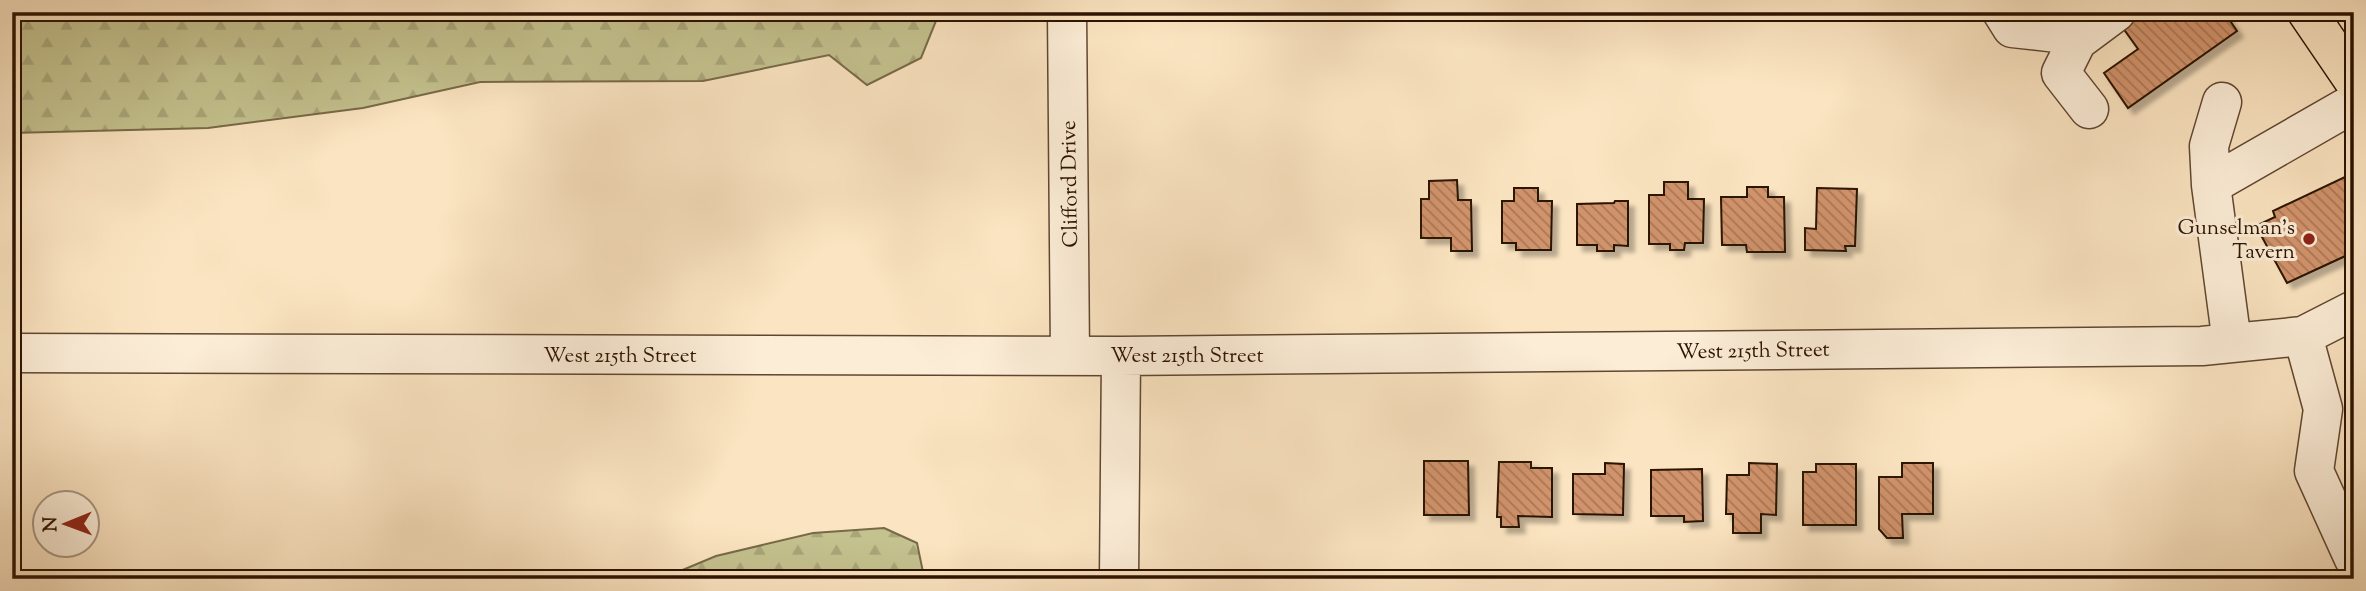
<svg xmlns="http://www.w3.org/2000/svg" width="2366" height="591" viewBox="0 0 2366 591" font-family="'Sorts Mill Goudy',serif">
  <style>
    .forest { fill: url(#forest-firs); stroke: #786a48; stroke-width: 2 }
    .building { fill: url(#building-back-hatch); stroke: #2c1200; stroke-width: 2; filter: url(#shadow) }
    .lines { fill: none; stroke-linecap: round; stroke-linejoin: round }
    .minor-casing { stroke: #604630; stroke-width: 41 }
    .major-casing { stroke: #2c1200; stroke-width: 41 }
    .minor { stroke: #fcedd7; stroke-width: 38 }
    .major { stroke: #fbe4c1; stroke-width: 38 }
    .poi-dot { fill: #8f2418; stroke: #fcedd7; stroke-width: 2.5 }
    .labels { text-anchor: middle; stroke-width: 6; stroke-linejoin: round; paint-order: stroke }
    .street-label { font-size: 21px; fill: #2c1200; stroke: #fcedd7 }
    .poi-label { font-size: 21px; fill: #2c1200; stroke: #fcedd7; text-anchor: end }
  </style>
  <defs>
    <pattern id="forest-firs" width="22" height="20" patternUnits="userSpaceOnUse" patternTransform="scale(1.75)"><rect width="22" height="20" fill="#c4c28f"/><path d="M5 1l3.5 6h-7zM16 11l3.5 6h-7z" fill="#a9a67a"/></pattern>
    <pattern id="building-back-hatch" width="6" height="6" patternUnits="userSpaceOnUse" patternTransform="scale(1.75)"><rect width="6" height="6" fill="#d1936c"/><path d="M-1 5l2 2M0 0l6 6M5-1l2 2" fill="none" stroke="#aa7756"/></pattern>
    <filter id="shadow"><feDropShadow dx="6" dy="6" stdDeviation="2" flood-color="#0004"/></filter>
  </defs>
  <rect width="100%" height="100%" fill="#fbe4c1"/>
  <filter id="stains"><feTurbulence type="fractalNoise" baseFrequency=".00286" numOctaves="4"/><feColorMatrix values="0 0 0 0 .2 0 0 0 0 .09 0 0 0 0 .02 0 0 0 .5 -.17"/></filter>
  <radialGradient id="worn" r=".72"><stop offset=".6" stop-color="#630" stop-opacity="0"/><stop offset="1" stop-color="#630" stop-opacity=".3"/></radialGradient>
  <path class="forest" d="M12,12H937L938,16L921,58L867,85L829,55L703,81L480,82L363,108L208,128L12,133Z
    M884,528L917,543L923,572L919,579H661L716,556L813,533Z"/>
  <path class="building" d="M2130,12H2224L2237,31L2128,108L2104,73L2138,49L2118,21Z
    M2347,176L2354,186V252L2287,283L2256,226L2275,217L2273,211Z
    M1457,180L1458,200H1471L1472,251H1451V238H1421V199H1429V181Z
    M1664,182H1688V199H1704L1703,243H1685L1684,250H1670V244H1649V195H1664Z
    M1747,187H1768V197H1784L1785,252H1747L1746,245H1722L1721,197H1747Z
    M1514,188H1538V201H1552L1551,250H1516V243H1502V201H1514Z
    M1817,188L1857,189L1855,246H1845L1846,251L1805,250V228L1816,229Z
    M1615,201H1628V246L1614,245V251H1597V245H1577V204L1614,203Z
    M1424,461H1468L1469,515H1424Z
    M1499,462H1531V468H1552V517L1518,516L1519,527H1501V517H1497Z
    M1605,463L1624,464L1623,515L1573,514V474H1605Z
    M1749,463L1777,464L1776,515L1761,514V533H1733V514H1726L1727,475H1749Z
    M1902,463H1933V514H1902L1903,538H1887L1879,529V477H1902Z
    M1816,464H1856V525H1803V472H1816Z
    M1702,469L1703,521L1684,522V516H1651V470Z"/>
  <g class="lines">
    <defs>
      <path id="minor" d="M1067,12L1070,356
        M2002,12L2012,28L2057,33L2086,12
        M2222,102L2209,146L2211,185L2232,343
        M2089,109L2061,73L2077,41L2116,12
        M2211,185L2354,103
        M2303,336L2323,409L2314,471L2354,559
        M12,353L1121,356L2202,346L2303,336L2354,310
        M1119,579L1121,356"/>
      <path id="major" d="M2307,12L2354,81"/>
    </defs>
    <use href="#minor" class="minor-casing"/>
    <use href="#major" class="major-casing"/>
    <use href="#minor" class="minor"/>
    <use href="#major" class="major"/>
  </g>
  <circle class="poi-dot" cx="2309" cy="239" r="7"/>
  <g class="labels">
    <g class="street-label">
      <text transform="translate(1069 184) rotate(-91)" y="7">Clifford Drive</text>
      <text transform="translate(1753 350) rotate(-1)" y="7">West 215th Street</text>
      <text x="620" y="362">West 215th Street</text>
      <text x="1187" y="362">West 215th Street</text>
    </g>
    <g class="poi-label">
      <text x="2295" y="234">Gunselman's<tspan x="2295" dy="24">Tavern</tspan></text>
    </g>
  </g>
  <rect width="2366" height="591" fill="none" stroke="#fbe4c1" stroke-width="42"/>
  <rect x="14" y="14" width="2338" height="563" fill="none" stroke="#2c1200" stroke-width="3.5"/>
  <rect x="21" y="21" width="2324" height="549" fill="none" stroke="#2c1200" stroke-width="2"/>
  <g transform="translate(66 524) rotate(269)"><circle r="33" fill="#fcedd7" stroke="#a99581" stroke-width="2"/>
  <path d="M0-5L12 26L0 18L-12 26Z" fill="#8f2418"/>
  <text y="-10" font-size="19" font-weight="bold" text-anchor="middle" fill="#2c1200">N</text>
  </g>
  <rect width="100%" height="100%" filter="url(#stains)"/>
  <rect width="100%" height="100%" fill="url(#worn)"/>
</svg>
